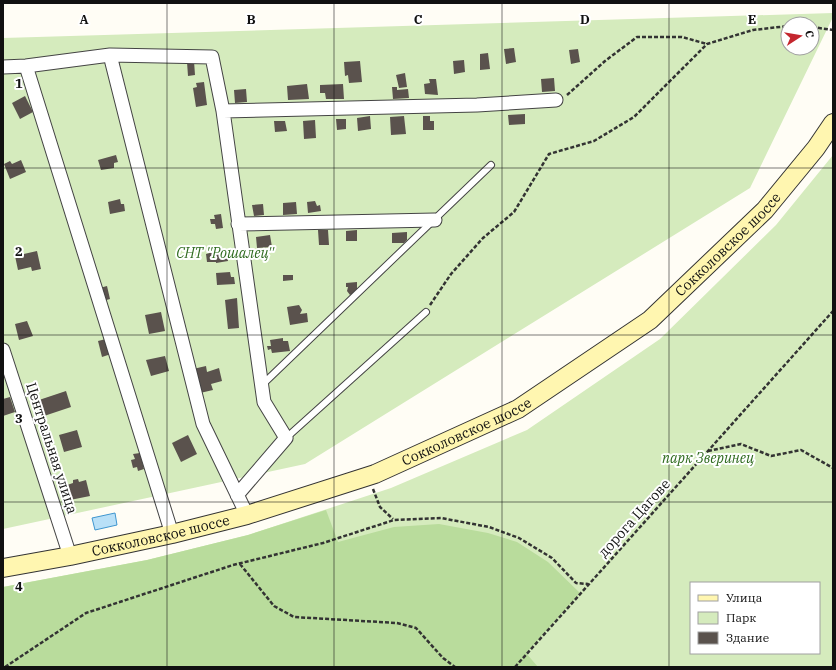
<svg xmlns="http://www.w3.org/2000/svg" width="836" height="670" viewBox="0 0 836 670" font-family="'IBM Plex Serif',serif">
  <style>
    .green { fill: #d5ebbd; fill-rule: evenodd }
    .forest { fill: #b9dc9c }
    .water { fill: #b9e0f7; stroke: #3f96cf }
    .building { fill: #5a524d }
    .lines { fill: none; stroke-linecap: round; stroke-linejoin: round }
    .lane-casing { stroke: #444; stroke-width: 8 }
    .street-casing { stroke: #444; stroke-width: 15 }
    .secondary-casing { stroke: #333; stroke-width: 20 }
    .path { stroke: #333; stroke-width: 2.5; stroke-dasharray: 4 2; stroke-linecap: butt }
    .lane { stroke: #fff; stroke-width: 6 }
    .street { stroke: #fff; stroke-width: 13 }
    .secondary { stroke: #fff6b0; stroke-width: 18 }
    .grid { fill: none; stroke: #111; stroke-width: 1; stroke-opacity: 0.55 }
    .labels { text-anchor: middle; stroke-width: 4; stroke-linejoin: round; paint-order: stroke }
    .street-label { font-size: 14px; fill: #111; stroke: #fff }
    .park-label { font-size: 14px; font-style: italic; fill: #2f6b1f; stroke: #fff }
    .grid-label { font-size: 13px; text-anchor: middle; font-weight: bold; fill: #111; stroke: #fff; stroke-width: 4; stroke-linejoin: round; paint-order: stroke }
  </style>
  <rect width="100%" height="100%" fill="#fffdf5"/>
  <path class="green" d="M833,13V17L750,188L305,464L3,529V38ZM788,24H812V48H788Z
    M833,155V667H3V587L147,560L248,535L391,488L527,430L660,339L776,225ZM691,583H819V653H691Z"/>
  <path class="forest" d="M326,510L338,542L394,527L439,524L488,533L517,542L548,562L580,593L526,653L538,667H3V587L147,560L248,535Z"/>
  <path class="water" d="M115,513L117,525L95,530L92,518Z"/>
  <path class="building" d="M514,48L516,62L506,64L504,49Z
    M578,49L580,62L571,64L569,50Z
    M488,53L490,69L480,70V54Z
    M464,60L465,72L454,74L453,61Z
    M194,61L195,75L188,76L187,62Z
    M360,61L362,82L349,83L348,75L345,76L344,62Z
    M405,73L407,87L399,88L396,75Z
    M554,78L555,91L542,92L541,79Z
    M429,79H436L438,95L425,94L424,84L430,83Z
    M204,82L207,105L196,107L193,88L197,87L196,83Z
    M307,84L309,99L288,100L287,86Z
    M343,84L344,99H326L325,93H320V85Z
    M392,87H397V90L408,89L409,98L393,99Z
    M246,89L247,102L235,103L234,90Z
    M25,96L33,112L20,119L12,103Z
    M525,114V124L509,125L508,115Z
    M370,116L371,129L358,131L357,118Z
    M404,116L406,134L391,135L390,117Z
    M423,116H430V121H434V130H423Z
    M336,119H346V129L337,130Z
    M315,120L316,138L304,139L303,121Z
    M274,121H285L287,131L275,132Z
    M116,155L118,162L114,163V168L101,170L98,160Z
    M21,160L26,172L10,179L4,164L10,161L12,164Z
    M120,199L121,204H124L125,211L110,214L108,202Z
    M315,201L317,206L320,205L321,211L308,213L307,202Z
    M296,202L297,214L283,215V203Z
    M263,204L264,215L254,216L252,205Z
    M221,214L223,228L216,229L215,224H211L210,219H215L214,215Z
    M318,230H328L329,245H319Z
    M357,230V241H346V231Z
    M407,232V240L404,243H392V233Z
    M270,235L272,247L257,248L256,237Z
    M224,249V252L227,251L228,261L216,263V262H207L206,254Z
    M37,251L41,269L32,271L31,267L18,270L15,256Z
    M230,272L231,277H234L235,284L217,285L216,273Z
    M283,275H293V280L283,281Z
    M357,282V292L350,295L347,291L348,287H346V283Z
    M107,286L110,299L99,302L96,289Z
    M237,298L239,328L228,329L225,300Z
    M299,305L302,310L300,314L307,313L308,322L290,325L287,307Z
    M161,312L165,331L149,334L145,315Z
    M27,321L33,336L19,340L15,324Z
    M283,338V341H288L290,351L272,353L271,349L268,350L267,346H271L270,340Z
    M106,339L111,354L102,357L98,341Z
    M165,356L169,371L151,376L146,360Z
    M206,366L207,372L219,368L222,381L211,384L213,390L200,393L193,369Z
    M66,391L71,407L41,417L36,401Z
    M10,397L15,412L3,416V399Z
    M77,430L82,447L64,452L59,435Z
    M188,435L197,454L181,462L172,443Z
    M140,453L144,469L138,471L137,467L133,468L131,460L135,459L133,454Z
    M78,479L79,482L86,480L90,496L70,500L67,485L73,483V480Z"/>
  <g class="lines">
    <defs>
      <path id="lane" d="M263,384L491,165
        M286,438L426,312"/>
      <path id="street" d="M110,55L203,424L247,515
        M26,66L172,534
        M3,67L26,66L110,55L212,57L223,111
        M238,224L435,220
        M3,350L70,556
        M237,495L286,438L264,402L223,111L477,105L556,100"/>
      <g id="secondary">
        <path id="s1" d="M3,568L70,556L172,534L247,515L375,474L518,409L650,320L765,210L816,148L833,123"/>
      </g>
    </defs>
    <use href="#lane" class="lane-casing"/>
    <use href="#street" class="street-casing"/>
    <use href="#secondary" class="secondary-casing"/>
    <path class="path" d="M812,27L833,30
      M567,95L605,61L637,37H682L707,44
      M430,305L451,274L483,238L514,212L549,154L594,141L634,117L707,44L753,30L788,26
      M708,451L741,444L771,456L801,450L833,468
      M373,489L380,507L393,519
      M240,564L274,606L294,617L397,623L416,628L443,658L455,667
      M5,667L86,613L233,565L323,543L394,520L441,518L489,527L519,538L552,558L576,583L588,584
      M515,667L833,311"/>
    <use href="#lane" class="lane"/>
    <use href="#street" class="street"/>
    <use href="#secondary" class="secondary"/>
  </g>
  <path class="grid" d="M167,3V667M334,3V667M502,3V667M669,3V667M3,168H833M3,335H833M3,502H833"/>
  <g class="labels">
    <g class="street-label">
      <text dy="5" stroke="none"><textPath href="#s1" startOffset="809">Сокколовское шоссе</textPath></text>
      <text dy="5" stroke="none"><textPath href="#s1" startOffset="485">Сокколовское шоссе</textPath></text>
      <text transform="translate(52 448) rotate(72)" y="5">Центральная улица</text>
      <text transform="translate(634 518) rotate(-48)" y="5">дорога Цагове</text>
      <text dy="5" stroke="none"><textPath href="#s1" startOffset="161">Сокколовское шоссе</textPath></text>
    </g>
    <g class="park-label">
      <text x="225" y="258">СНТ ''Рошалец''</text>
      <text x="708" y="463">парк Зверинец</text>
    </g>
  </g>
  <g class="grid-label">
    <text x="84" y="24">A</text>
    <text x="251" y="24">B</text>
    <text x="418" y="24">C</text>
    <text x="585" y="24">D</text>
    <text x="752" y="24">E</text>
    <text x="19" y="88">1</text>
    <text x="19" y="256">2</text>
    <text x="19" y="423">3</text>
    <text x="19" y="591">4</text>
  </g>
  <rect width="836" height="670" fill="none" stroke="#111111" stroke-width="8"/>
  <rect x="690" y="582" width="130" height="72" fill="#ffffff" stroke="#a0a0a0"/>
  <rect x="698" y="595" width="20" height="6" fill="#fff6b0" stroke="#a0a0a0"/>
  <text x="726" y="602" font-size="12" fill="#111111">Улица</text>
  <rect x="698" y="612" width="20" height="12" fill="#d5ebbd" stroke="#a0a0a0"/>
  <text x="726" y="622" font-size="12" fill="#111111">Парк</text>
  <rect x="698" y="632" width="20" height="12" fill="#5a524d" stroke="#a0a0a0"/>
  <text x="726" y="642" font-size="12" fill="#111111">Здание</text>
  <g transform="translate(800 36) rotate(78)"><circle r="19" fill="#ffffff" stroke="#a0a0a0"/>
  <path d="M0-3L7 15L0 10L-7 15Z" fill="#c4262e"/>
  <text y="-6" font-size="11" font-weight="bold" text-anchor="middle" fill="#111111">С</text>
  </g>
</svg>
